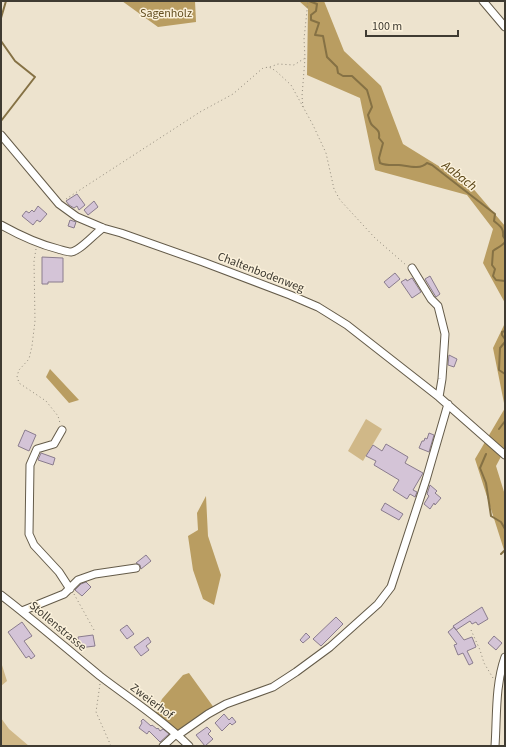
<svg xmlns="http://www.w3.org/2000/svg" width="506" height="747" viewBox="0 0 506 747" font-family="'Source Sans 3',sans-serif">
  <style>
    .green { fill: #d0b888 }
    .forest { fill: #b99d61 }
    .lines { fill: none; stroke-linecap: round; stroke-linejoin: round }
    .stream { stroke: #857144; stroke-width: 2 }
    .building { fill: #d4c4d7; stroke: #8a7c8d }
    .minor-casing { stroke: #645b49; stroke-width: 9 }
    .path { stroke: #90897b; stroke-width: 1; stroke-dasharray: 1 3; stroke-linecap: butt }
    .minor { stroke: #fff; stroke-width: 7 }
    .labels { text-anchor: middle; stroke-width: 3; stroke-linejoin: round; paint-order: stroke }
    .park-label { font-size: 12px; fill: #644f21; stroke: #fbf1db }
    .street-label { font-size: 12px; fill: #3f3b32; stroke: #fbf1db }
    .water-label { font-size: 13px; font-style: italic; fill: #594415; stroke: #fbf1db }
  </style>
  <rect width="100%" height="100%" fill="#ede3ce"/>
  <path class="green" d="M366,419L382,429L363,461L348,451Z
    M1,662L7,681L1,686Z
    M1,718L9,729L29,746H1Z"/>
  <path class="forest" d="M122,1H195L196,22L158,27Z
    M299,1H324L344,51L381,86L403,144L471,186L505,226V259L504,261L505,263V303L483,263L493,229L467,195L375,170L360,98L307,75L308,9Z
    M505,323V449L496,466L505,495V553L475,459L505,408L493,348Z
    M50,369L79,400L69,403L46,377Z
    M206,496L208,536L221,575L214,605L203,599L193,570L188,536L198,530L197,513Z
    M189,673L217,712L178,735L155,715L162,699L183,675Z"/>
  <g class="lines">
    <path class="stream" d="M309,1L317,4L316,11L311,15V20L319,23L315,35L323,36L327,57L337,67L338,73L343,76H352L367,90L372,107L368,115C369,118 370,123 372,125C377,130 380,130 379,138L383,143L379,158L380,163C387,166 392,165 399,165C408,166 420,170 427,163L432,165L495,214L494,221C500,226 504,228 503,236L505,239
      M1,18L6,1
      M1,41L15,61L35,77L1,121
      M505,242C502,246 497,248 493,251L492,265L495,269L493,276L496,280L505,281
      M505,331L502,332V335L505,339
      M505,342L500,348L499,370L505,374
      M499,429L505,421
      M486,454L480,468L486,483L491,516L501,522L505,529
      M501,554L505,550"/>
  </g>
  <path class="building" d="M77,194L85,205L79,210L77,206L74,208L69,205L66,201Z
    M94,201L98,207L88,215L84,210Z
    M38,206L47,214L40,222L37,220L33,225L22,216L26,211L29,213L32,210L34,212Z
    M70,220L76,222L74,228L68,226Z
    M42,257L63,258V282H48V284H42Z
    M395,273L400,279L389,288L384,282Z
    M430,276L440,294L436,297L425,279Z
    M412,278L421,292L412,298L401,282L406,279L407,281Z
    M449,355L457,359L454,367L448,365Z
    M25,430L36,435L29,451L18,446Z
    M429,433L434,435L429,452L419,448L422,441H424L425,438L427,439Z
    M386,444L408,457L405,463L423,473L413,490L417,492L415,497L410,494L407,499L393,490L399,480L374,465L376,461L366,456L373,445L382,451Z
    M41,453L55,458L53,465L38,460Z
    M430,485L437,491L435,493L441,498L435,505L434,503L430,509L424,504L429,496L427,494Z
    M385,503L403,514L399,520L381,510Z
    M146,555L151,561L141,569L140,565L136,563Z
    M86,582L91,587L82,596L75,590L81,584Z
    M482,607L488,619L478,625L476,622L472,624L470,621L456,630L453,626Z
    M336,617L343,624L321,646L313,639Z
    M22,622L32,636L24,641L35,656L31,659L29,656L26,658L8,632Z
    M127,625L134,634L127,639L120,630Z
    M454,627L464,640L472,637L476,647L467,651L473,663L469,665L463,653L458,655L454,645L457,644L448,632Z
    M306,633L310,637L303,643L300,640Z
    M93,635L95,646L79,648L78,637Z
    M494,636L502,643L496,650L488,643Z
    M148,637L151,642L146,646L149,650L141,656L134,647Z
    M224,714L229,720L232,717L236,722L232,725L230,723L222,731L215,723Z
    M143,719L151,726L152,725L157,729L158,728L160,731L163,729L169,734L160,742L149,731L147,734L139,728L142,723L141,721Z
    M207,727L211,731L208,734L213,739L205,746L196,735Z"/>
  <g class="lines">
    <defs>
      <path id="minor" d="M483,1L505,27
        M1,135L59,204L77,217L103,228L121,233L203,262L290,295L318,307L347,325L439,397L505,455
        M1,225C19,235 38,244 58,249C62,250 67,252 71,252C80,251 94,234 103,228
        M412,268L431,299L438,306L445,334L442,379L439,397
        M62,430L54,444L37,449L30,465L29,534L34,545L59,572L70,589
        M1,595C35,621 67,649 100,676C130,699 163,720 189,746
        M22,611L64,594L78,580L95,574L136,568
        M178,735L208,714L226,704L273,687L296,672L330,647L378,604L391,587L426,480L448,404
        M163,746L176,734
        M495,746C497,717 495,685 505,657"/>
    </defs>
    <use href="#minor" class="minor-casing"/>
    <path class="path" d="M270,67L278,64L294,65L305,58
      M303,107L302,96L305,58L304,39L308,1
      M66,199L200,112L233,94L263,68L269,67L276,71L291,85L313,125L326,153L334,189L340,200L375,238L406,265
      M36,249L34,261L35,321L32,346L29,359L19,370L17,376L19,383L46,401L58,416L60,423
      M74,594L94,630
      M471,630L480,650L484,663L493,678
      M100,684L96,712L111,746"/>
    <use href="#minor" class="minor"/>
  </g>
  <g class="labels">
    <g class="park-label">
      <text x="166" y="17">Sagenholz</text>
    </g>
    <g class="street-label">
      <text transform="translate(261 272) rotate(21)" y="4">Chaltenbodenweg</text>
      <text transform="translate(58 626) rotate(40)" y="4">Stollenstrasse</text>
      <text transform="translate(152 701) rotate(37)" y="4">Zweierhof</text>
    </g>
    <g class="water-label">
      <text transform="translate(460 175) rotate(38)" y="5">Aabach</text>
    </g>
  </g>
  <rect width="506" height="747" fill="none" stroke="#3f3b32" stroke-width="4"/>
  <path d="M366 30v6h92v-6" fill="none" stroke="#3f3b32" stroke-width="2"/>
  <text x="372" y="30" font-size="12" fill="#3f3b32" stroke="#fbf1db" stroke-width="3" paint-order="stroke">100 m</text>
</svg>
